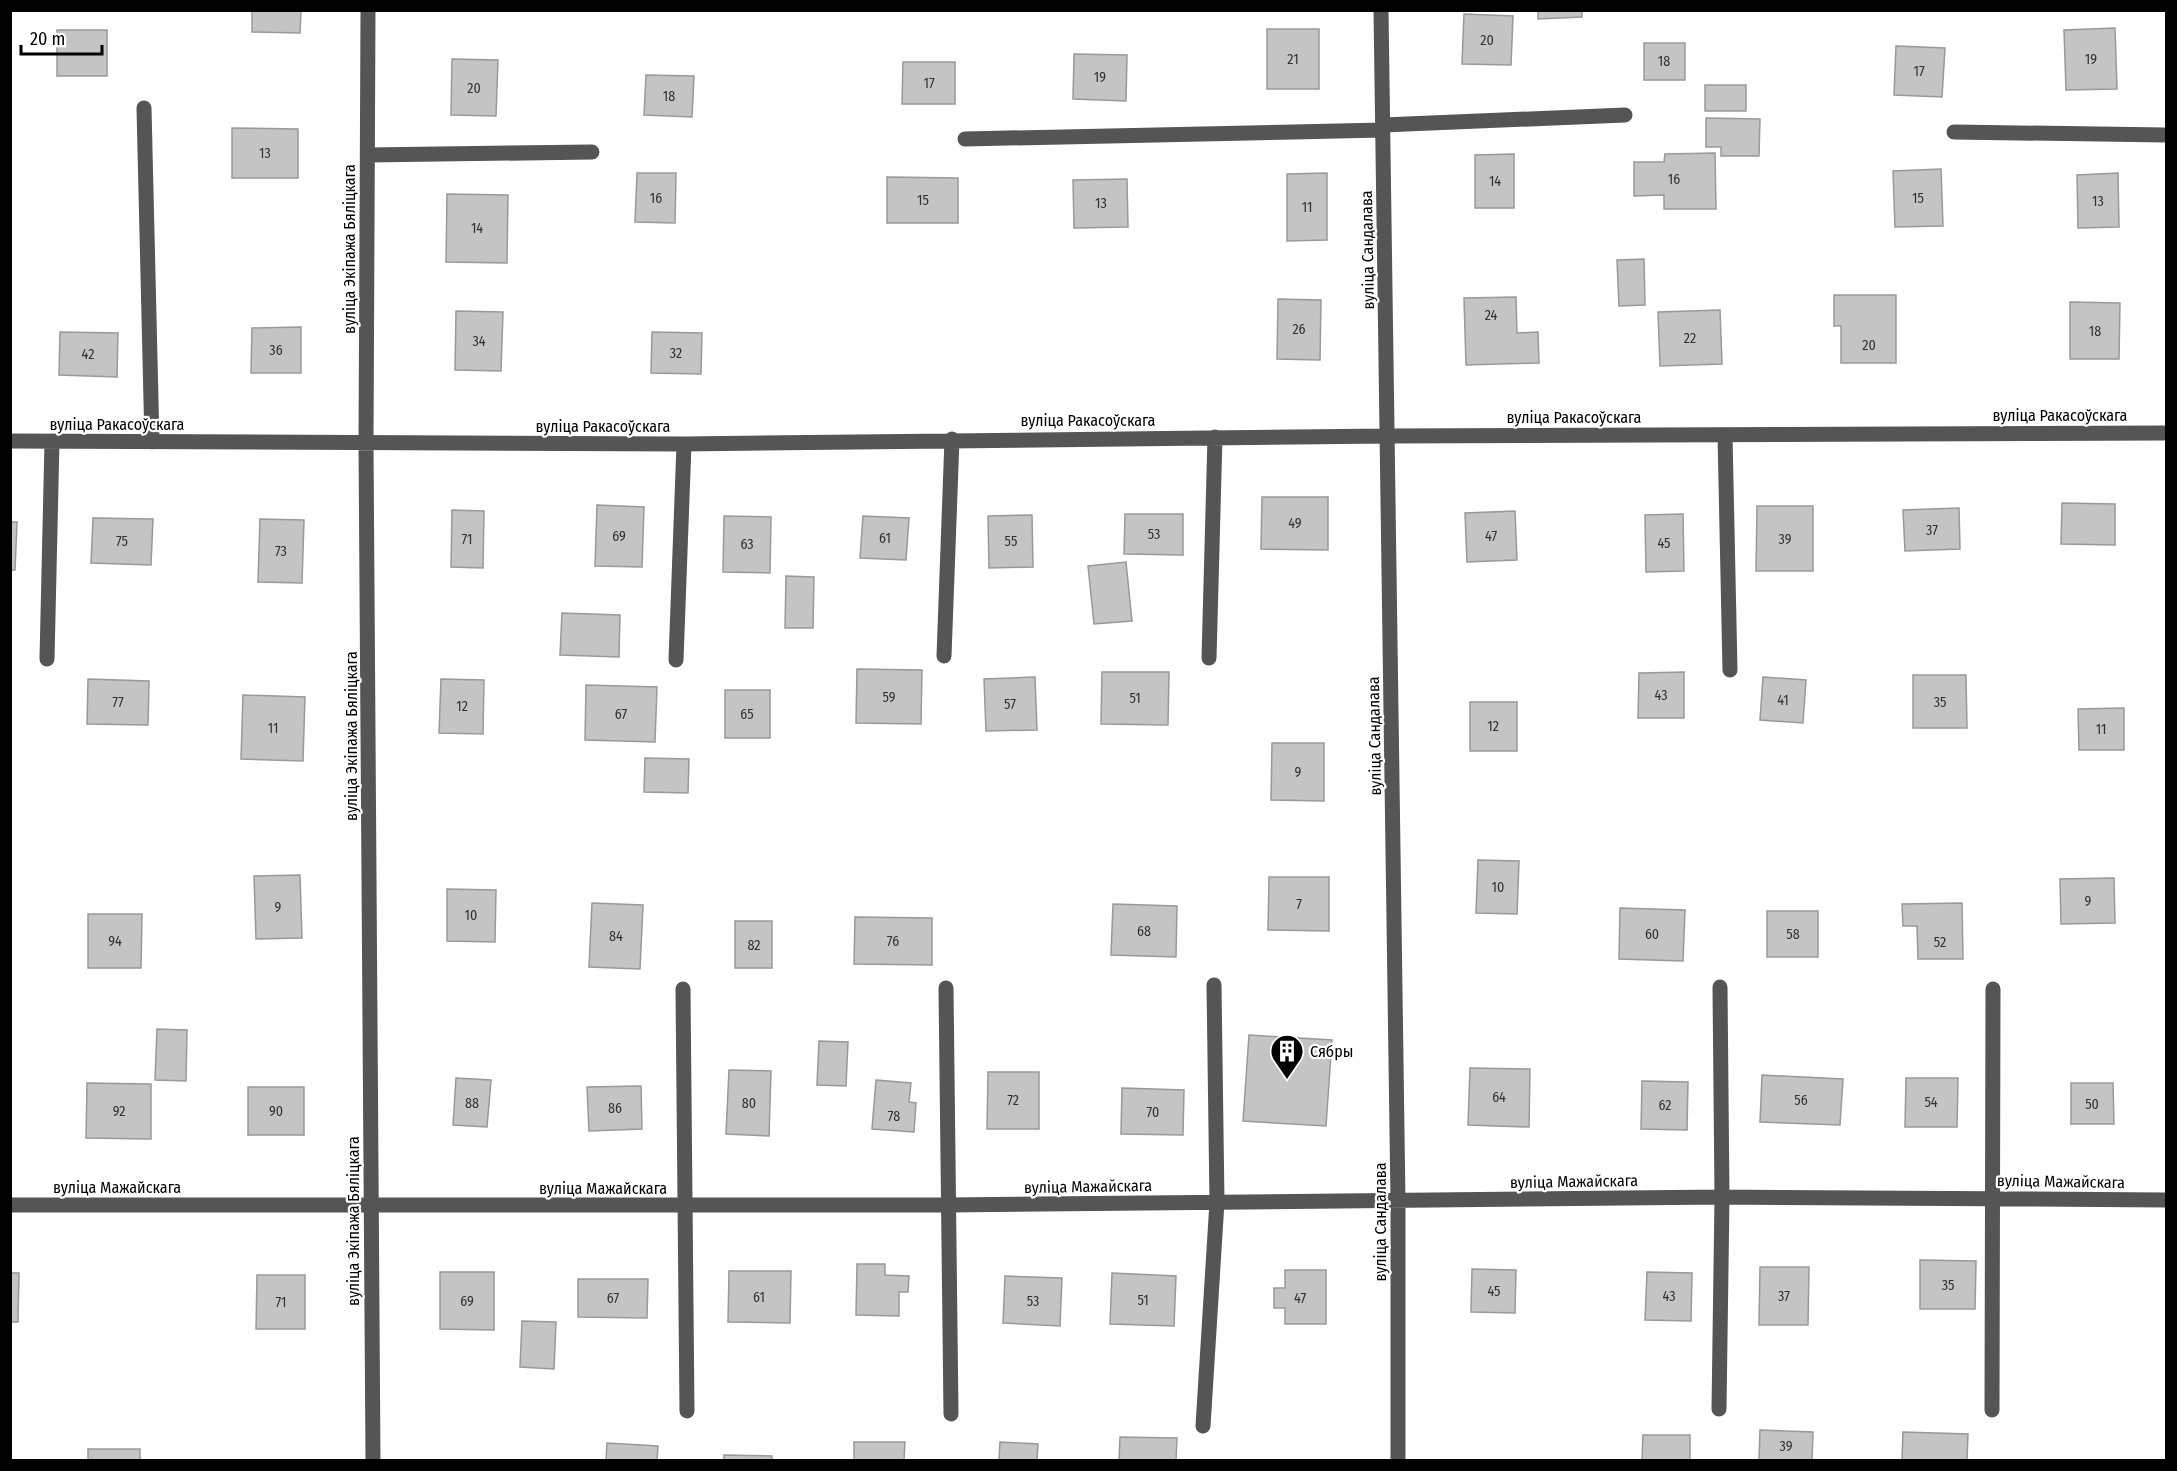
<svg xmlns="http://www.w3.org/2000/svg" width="2177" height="1471" viewBox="0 0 2177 1471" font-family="'Fira Sans Condensed',sans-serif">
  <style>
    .building { fill: #c4c4c4; stroke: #999; stroke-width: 1.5 }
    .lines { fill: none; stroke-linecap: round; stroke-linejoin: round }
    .minor { stroke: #555; stroke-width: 15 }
    .labels { text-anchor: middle; stroke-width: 4.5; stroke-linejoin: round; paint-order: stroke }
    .number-label { font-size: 14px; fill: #313131 }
    .street-label { font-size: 16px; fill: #000; stroke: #fff }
    .poi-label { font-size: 16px; fill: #000; stroke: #fff; text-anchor: start }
  </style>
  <rect width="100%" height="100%" fill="#fff"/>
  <path class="building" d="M252,10H301L300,33L252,32Z
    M1538,10H1582V17L1538,19Z
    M1464,14L1513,16L1511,65L1462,64Z
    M2115,28L2117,89L2066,90L2064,30Z
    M1267,29H1319V89H1267Z
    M57,30H107V76H57Z
    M1644,43H1685V80H1644Z
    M1896,46L1945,48L1942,97L1894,95Z
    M1074,54L1127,55L1126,101L1073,99Z
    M452,59L498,60L496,116L451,115Z
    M903,62H955V104H902Z
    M646,75L694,76L692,117L644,115Z
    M1705,85H1746V111H1705Z
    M1706,118L1760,119L1759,156H1721V147H1706Z
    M232,128L298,129V178H232Z
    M1715,153L1716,209H1664V195L1634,196V162H1664L1665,154Z
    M1514,154V208H1475V155Z
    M1941,169L1943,226L1895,227L1893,171Z
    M637,173H676L675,223L635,222Z
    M1327,173V240L1287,241V174Z
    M2118,173L2119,227L2078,228L2077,175Z
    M887,177L958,178V223H887Z
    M1127,179L1128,227L1074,228L1073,180Z
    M447,194L508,195L507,263L446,262Z
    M1644,259L1645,305L1619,306L1617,260Z
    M1834,295H1896V363H1841V326H1834Z
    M1516,297L1517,333L1538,332L1539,363L1466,365L1464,298Z
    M1278,299L1321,300L1320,360L1277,359Z
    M2070,302L2120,303L2119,359H2070Z
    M1720,310L1722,364L1660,366L1658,312Z
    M456,311L503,312L501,371L455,370Z
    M301,327V373H251L252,328Z
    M60,332L118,333L117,377L59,375Z
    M652,332L702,333L701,374L651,373Z
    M1262,497H1328V550L1261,549Z
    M2062,503L2115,504V545L2061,544Z
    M597,505L644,507L642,567L595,566Z
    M1757,506H1813V571H1756Z
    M1959,508L1960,549L1905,551L1903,510Z
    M452,510L484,511L483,568L451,567Z
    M1515,511L1517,560L1467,562L1465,513Z
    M1125,514H1183V555L1124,554Z
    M1683,514L1684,571L1646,572L1645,515Z
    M1032,515L1033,567L989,568L988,516Z
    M724,516L771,517L770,573L723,572Z
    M863,516L909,518L906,560L860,558Z
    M93,518L153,519L151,565L91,563Z
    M260,519L304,520L302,583L258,582Z
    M10,522H17L15,570H10Z
    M1126,562L1132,621L1094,624L1088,566Z
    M786,576L814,577L813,628H785Z
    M562,613L620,615L619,657L560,655Z
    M857,669L922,670L921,724L856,723Z
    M1102,672H1169L1168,725L1101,724Z
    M1684,672V718H1638L1639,673Z
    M1913,675H1966L1967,728H1913Z
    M1035,677L1037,730L986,731L984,679Z
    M1763,677L1806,680L1803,723L1760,720Z
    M88,679L149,681L148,725L87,724Z
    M441,679L484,680L483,734L439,733Z
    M586,685L657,687L655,742L585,740Z
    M725,690H770V738H725Z
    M243,695L305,697L303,761L241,759Z
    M1470,702H1517V751H1470Z
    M2124,708V750H2079L2078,709Z
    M1272,743H1324V801L1271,800Z
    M645,758L689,759L688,793L644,792Z
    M1478,860L1519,861L1517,914L1476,913Z
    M300,875L302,938L256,939L254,876Z
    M1269,877H1329V931L1268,930Z
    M2114,878L2115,923L2061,924L2060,879Z
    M447,889L496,890L495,942L447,941Z
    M592,903L643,905L640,969L589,967Z
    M1962,903L1963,959H1918L1917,926H1903L1902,904Z
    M1113,904L1177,906L1176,957L1111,955Z
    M1620,908L1685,910L1683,961L1619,959Z
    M1767,911H1818V957H1767Z
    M88,914H142L141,968H88Z
    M855,917L932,918V965L854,964Z
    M735,921H772V968H735Z
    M157,1029L187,1030L186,1081L155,1080Z
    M1249,1035L1332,1040L1326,1126L1243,1121Z
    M819,1041L848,1042L846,1086L817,1085Z
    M1470,1068L1530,1069L1529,1127L1468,1125Z
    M729,1070L771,1071L769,1136L726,1134Z
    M988,1072H1039V1129H987Z
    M1762,1075L1843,1079L1840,1125L1760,1122Z
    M456,1078L491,1080L487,1127L453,1125Z
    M1906,1078H1958L1957,1127H1905Z
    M876,1080L911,1083L909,1102L916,1103L914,1132L872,1129Z
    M1642,1081L1688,1082L1687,1130L1641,1129Z
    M87,1083L151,1084V1139L86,1138Z
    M2071,1083H2113L2114,1124H2071Z
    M641,1086L642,1129L589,1131L587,1087Z
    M248,1087H304V1135H248Z
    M1122,1088L1184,1090L1183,1135L1121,1134Z
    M1920,1260L1976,1261L1975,1309H1920Z
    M857,1264H885V1275L909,1276L908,1292H899V1316L856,1315Z
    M1760,1267H1809L1808,1325H1759Z
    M1472,1269L1516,1270L1515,1313L1471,1312Z
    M1285,1270H1326V1324H1285V1308H1274V1288H1285Z
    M729,1271H791L790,1323L728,1322Z
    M440,1272H494V1330L440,1329Z
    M1647,1272L1692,1273L1691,1321L1645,1320Z
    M10,1273H19L18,1322H10Z
    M1112,1273L1176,1276L1174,1326L1110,1324Z
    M257,1275H305V1329H256Z
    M1005,1276L1062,1278L1060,1326L1003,1323Z
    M578,1279H648L647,1318L578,1317Z
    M522,1321L556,1322L554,1369L520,1367Z
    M1760,1430L1813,1432L1812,1460H1759Z
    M1903,1432L1968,1434L1967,1460H1902Z
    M1643,1435H1690V1460H1642Z
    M1120,1437L1177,1438L1176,1460H1119Z
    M854,1442H905L904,1460H854Z
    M1000,1442L1038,1444L1037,1460H999Z
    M607,1443L658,1446L657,1460H606Z
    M88,1449H140V1460H88Z
    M724,1455L772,1456V1460H724Z"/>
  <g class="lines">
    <path class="minor" d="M368,10L366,444L373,1460
      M1381,10L1398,1201V1460
      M144,108L152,442
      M1383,125L1625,115
      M1954,132L2166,135
      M965,139L1383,130
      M368,155L592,152
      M1725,435L1730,670
      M10,441L684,444L1388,436L2166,433
      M944,656L952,439
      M1209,658L1215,437
      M47,659L52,441
      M676,660L684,444
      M946,988L951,1414
      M683,989L687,1411
      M10,1205H948L1722,1197L2166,1200
      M1719,1409L1722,1197L1720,987
      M1992,1410L1993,989
      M1203,1426L1217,1202L1214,985"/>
  </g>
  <defs>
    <symbol id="building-pin" viewBox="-11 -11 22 30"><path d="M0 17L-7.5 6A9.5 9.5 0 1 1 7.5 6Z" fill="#000" stroke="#fff"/><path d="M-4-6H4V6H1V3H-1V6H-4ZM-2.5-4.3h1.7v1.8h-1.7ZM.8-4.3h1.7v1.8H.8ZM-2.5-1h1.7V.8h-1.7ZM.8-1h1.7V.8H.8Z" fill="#fff"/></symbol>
  </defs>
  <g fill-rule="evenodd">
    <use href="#building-pin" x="1268" y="1032" width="38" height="52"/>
  </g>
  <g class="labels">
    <g class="number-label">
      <text x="1487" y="45">20</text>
      <text x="1293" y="64">21</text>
      <text x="2091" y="64">19</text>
      <text x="1664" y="66">18</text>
      <text x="1919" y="76">17</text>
      <text x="1100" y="82">19</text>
      <text x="929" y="88">17</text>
      <text x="474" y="93">20</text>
      <text x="669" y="101">18</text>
      <text x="265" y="158">13</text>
      <text x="1674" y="184">16</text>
      <text x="1495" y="186">14</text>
      <text x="656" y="203">16</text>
      <text x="1918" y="203">15</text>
      <text x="923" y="205">15</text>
      <text x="2098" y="206">13</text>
      <text x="1101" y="208">13</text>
      <text x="1307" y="212">11</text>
      <text x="477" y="233">14</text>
      <text x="1491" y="320">24</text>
      <text x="1299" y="334">26</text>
      <text x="2095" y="336">18</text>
      <text x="1690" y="343">22</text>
      <text x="479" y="346">34</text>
      <text x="1869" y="350">20</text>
      <text x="276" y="355">36</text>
      <text x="676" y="358">32</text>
      <text x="88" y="359">42</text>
      <text x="1295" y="528">49</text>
      <text x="1932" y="535">37</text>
      <text x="1154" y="539">53</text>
      <text x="619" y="541">69</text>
      <text x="1491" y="541">47</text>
      <text x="885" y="543">61</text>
      <text x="467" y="544">71</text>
      <text x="1785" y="544">39</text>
      <text x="122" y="546">75</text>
      <text x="1011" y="546">55</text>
      <text x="1664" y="548">45</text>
      <text x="747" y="549">63</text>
      <text x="281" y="556">73</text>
      <text x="1661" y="700">43</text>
      <text x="889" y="702">59</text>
      <text x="1135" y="703">51</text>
      <text x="1783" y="705">41</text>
      <text x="118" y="707">77</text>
      <text x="1940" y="707">35</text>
      <text x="1010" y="709">57</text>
      <text x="462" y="711">12</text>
      <text x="621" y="719">67</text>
      <text x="747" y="719">65</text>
      <text x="1493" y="731">12</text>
      <text x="273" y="733">11</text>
      <text x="2101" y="734">11</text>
      <text x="1298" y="777">9</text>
      <text x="1498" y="892">10</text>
      <text x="2088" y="906">9</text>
      <text x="1299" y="909">7</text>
      <text x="278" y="912">9</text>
      <text x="471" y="920">10</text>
      <text x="1144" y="936">68</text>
      <text x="1652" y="939">60</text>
      <text x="1793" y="939">58</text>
      <text x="616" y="941">84</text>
      <text x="115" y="946">94</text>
      <text x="893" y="946">76</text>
      <text x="1940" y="947">52</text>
      <text x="754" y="950">82</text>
      <text x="1499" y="1102">64</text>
      <text x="1013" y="1105">72</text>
      <text x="1801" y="1105">56</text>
      <text x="1931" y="1107">54</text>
      <text x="472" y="1108">88</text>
      <text x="749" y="1108">80</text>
      <text x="2092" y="1109">50</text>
      <text x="1665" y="1110">62</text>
      <text x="615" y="1113">86</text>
      <text x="119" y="1116">92</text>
      <text x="276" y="1116">90</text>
      <text x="1153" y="1117">70</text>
      <text x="894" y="1121">78</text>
      <text x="1948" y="1290">35</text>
      <text x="1494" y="1296">45</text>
      <text x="1669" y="1301">43</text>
      <text x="1784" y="1301">37</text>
      <text x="759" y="1302">61</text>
      <text x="613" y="1303">67</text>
      <text x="1300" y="1303">47</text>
      <text x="1143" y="1305">51</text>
      <text x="467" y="1306">69</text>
      <text x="1033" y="1306">53</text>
      <text x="281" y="1307">71</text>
      <text x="1786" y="1451">39</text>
    </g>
    <g class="street-label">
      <text transform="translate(349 249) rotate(-90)" y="6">вуліца Экіпажа Бяліцкага</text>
      <text transform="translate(1367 250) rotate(-91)" y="6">вуліца Сандалава</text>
      <text x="2060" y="421">вуліца Ракасоўскага</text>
      <text x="1574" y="423">вуліца Ракасоўскага</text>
      <text x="1088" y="426">вуліца Ракасоўскага</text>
      <text x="117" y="430">вуліца Ракасоўскага</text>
      <text x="603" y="432">вуліца Ракасоўскага</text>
      <text transform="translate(351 736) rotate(-90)" y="6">вуліца Экіпажа Бяліцкага</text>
      <text transform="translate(1374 736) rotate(-91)" y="6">вуліца Сандалава</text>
      <text transform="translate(1574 1181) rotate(-1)" y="6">вуліца Мажайскага</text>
      <text transform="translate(2061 1181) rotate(1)" y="6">вуліца Мажайскага</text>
      <text transform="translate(1088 1186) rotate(-1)" y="6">вуліца Мажайскага</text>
      <text x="117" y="1193">вуліца Мажайскага</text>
      <text x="603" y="1194">вуліца Мажайскага</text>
      <text transform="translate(353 1221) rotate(-90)" y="6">вуліца Экіпажа Бяліцкага</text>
      <text transform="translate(1380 1222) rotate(-90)" y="6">вуліца Сандалава</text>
    </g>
    <g class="poi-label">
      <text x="1310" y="1057">Сябры</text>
    </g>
  </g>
  <rect width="2177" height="1471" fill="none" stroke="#000000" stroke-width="24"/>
  <path d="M21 45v9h81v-9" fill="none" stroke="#000000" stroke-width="3"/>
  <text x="30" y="45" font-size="18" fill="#000000" stroke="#ffffff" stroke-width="4.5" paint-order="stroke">20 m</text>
</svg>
